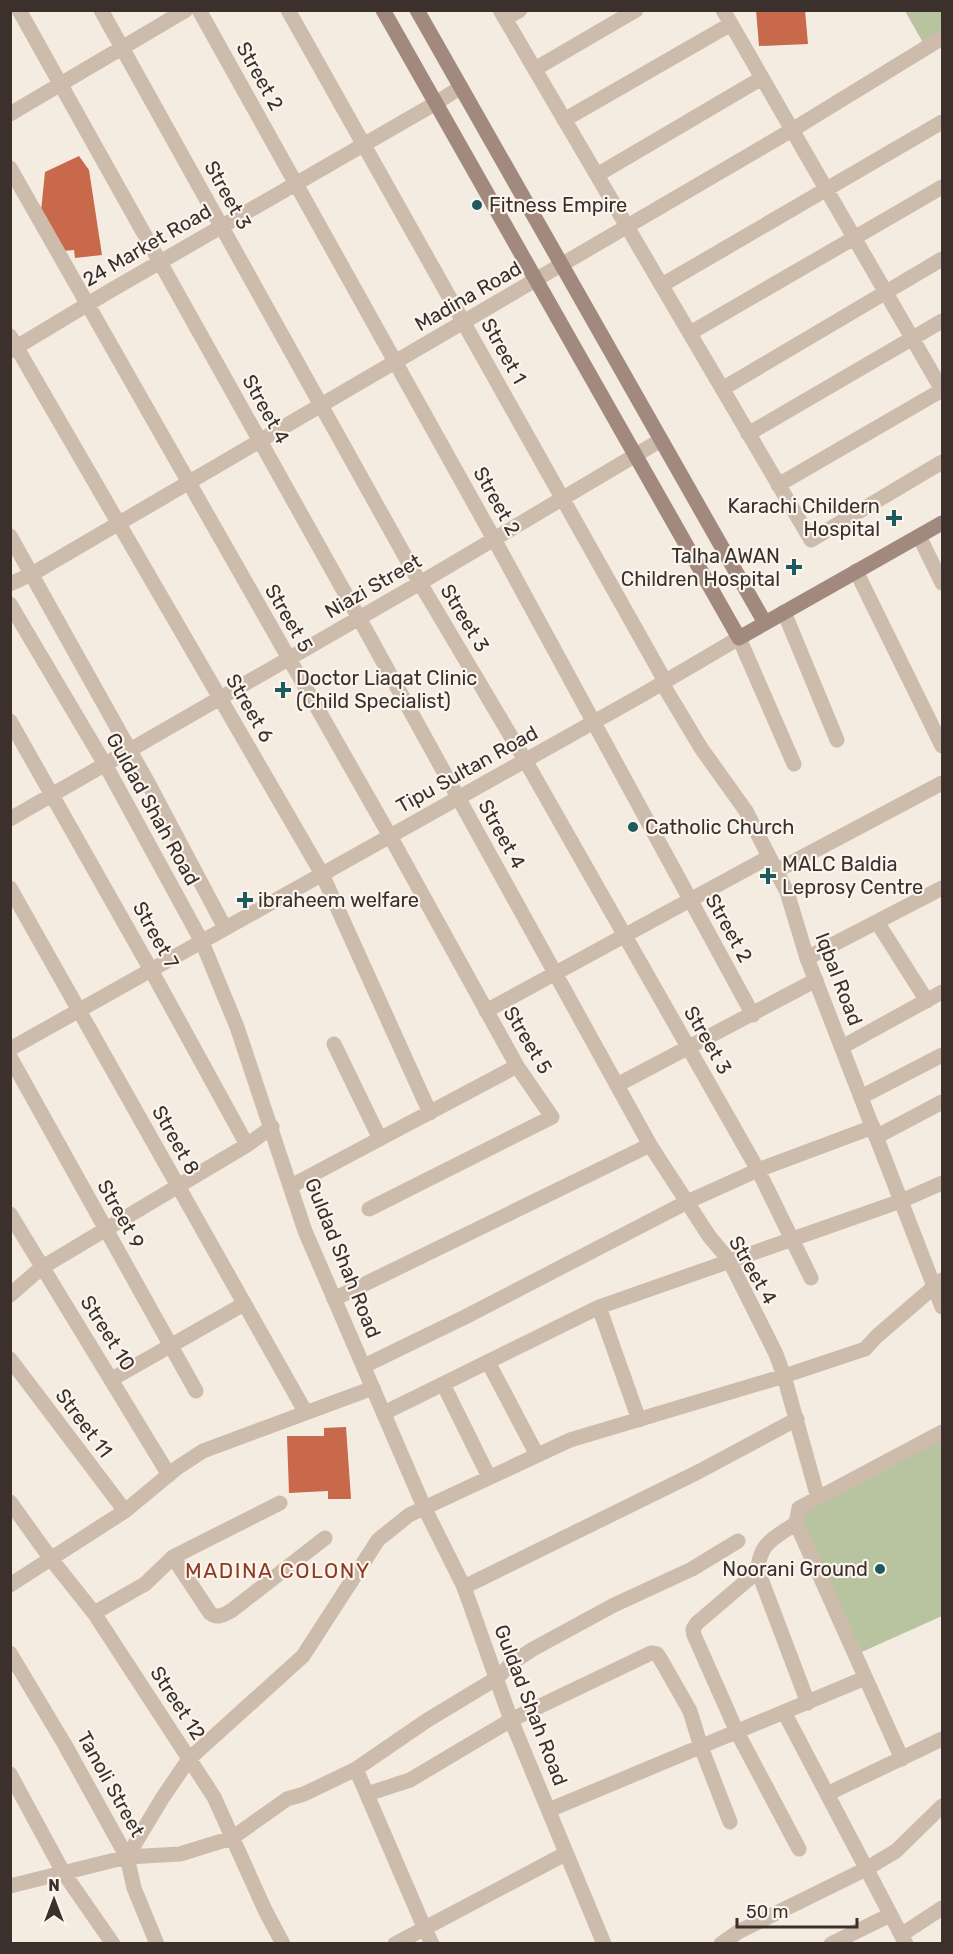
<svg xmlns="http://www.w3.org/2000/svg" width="953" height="1954" viewBox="0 0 953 1954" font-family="Rubik,sans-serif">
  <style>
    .green { fill: #b8c4a0 }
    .building { fill: #c8694b }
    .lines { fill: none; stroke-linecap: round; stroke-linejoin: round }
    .minor { stroke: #cdbbac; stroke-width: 15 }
    .tertiary { stroke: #cdbbac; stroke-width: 15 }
    .secondary { stroke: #a18a7d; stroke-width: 15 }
    .poi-dot { fill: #1f5a5e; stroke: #fbf5ee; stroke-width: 2 }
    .labels { text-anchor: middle; stroke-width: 4.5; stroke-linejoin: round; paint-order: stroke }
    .street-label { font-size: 20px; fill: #3b302b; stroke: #fbf5ee }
    .poi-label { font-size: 20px; fill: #3b302b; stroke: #fbf5ee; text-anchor: start }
    .neighbourhood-label { font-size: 21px; letter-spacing: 1.5px; fill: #8c3b22; stroke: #fbf5ee }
  </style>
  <rect width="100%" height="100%" fill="#f4ebe1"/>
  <path class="green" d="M905,11H942V38L926,48Z
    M942,1432V1616L855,1655L796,1523L799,1508Z"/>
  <path class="building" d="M756,10H805L808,44L759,46Z
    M79,156L89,170L102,255L75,258L74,250L63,251L41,211L45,172Z
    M346,1427L351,1499H328V1491L289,1493L287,1436H324V1428Z"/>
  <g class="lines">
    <path class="minor" d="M19,10L359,618L650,1145L709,1236L729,1260L776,1354L784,1376L818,1498
      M101,10L420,583L525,760L758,1170L811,1278
      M199,10L494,539L753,1015
      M288,10L665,681
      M500,10L811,540L942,462
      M723,10L942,390
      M505,19L520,10
      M535,69L636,10
      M10,114L186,10
      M564,120L731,24
      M10,168L390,836L517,1066L552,1117L369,1209
      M597,175L762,78
      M662,285L942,122
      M690,333L942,187
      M10,336L322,874L430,1113
      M10,351L108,292L436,103L461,87
      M722,389L942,259
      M748,434L942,321
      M778,485L942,390
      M919,536L942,583
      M856,571L942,746
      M784,612L837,740
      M739,638L794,764
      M10,721L151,970L247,1145L272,1127
      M10,819L420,583L661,440
      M776,871L942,783
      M10,888L306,1413
      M877,922L927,1001
      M807,958L942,888
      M486,1011L769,857
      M334,1044L380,1139
      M842,1047L942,992
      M10,1057L196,1391
      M617,1085L816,980
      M861,1097L942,1055
      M876,1137L942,1102
      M291,1186L517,1066
      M10,1214L169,1475
      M10,1295L41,1268L247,1145
      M334,1299L650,1145
      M599,1307L639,1420
      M10,1359L125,1511
      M488,1362L537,1455
      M364,1366L465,1317L687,1202L758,1170L873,1127
      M112,1379L244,1304
      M443,1384L489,1477
      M384,1413L599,1307L901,1201L942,1183
      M10,1502L51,1559L94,1613L214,1797L265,1910L283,1944
      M796,1523C775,1538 759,1542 758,1571L808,1703
      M173,1557L210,1613C218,1619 223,1615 231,1611L325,1538
      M758,1571L697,1623L693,1629L694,1635L737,1732L799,1849
      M10,1585L125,1511L177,1468L203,1451L373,1388
      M464,1587L698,1472L797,1419
      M94,1613L145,1584L173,1557L280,1503
      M10,1653L65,1745L127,1857L134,1888L157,1944
      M784,1712L906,1944
      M902,1759L796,1523L799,1508L942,1432
      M356,1769L424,1927L432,1944
      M10,1774L63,1872L113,1944
      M367,1794L410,1780L511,1720L651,1653L657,1654L661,1660L690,1711L701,1747L730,1822
      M827,1794L942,1739
      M549,1810L865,1678
      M127,1857L163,1797L189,1759L303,1656L378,1540L409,1515L570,1440L784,1376L865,1349L877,1336L942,1280
      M10,1886L127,1857L180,1854L232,1838L287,1799L304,1794L356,1769L426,1721L497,1678L513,1662L533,1649L614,1605L692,1569L738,1541
      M901,1935L942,1908
      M395,1944L565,1854
      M721,1944L738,1932L866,1869L896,1851L942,1806
      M831,1944L890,1915"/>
    <path class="tertiary" d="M10,536L147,781L225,928
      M10,584L32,574L792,130L942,38
      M10,604L106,766L202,942L237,1027L305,1231L424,1507L464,1587L511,1720L604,1944
      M662,683L701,748L746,811L787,892L807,958L942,1307
      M10,1049L642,695L739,638"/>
    <path class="secondary" d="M383,10L739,638L942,523
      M417,10L765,623"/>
  </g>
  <g class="poi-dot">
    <circle cx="477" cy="205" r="6"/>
    <path d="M891 509h6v6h6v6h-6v6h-6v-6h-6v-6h6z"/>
    <path d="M791 558h6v6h6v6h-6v6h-6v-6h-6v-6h6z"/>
    <path d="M280 681h6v6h6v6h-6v6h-6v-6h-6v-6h6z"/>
    <circle cx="633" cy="827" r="6"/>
    <path d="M765 867h6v6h6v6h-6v6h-6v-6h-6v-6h6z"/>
    <path d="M242 891h6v6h6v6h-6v6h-6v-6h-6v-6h6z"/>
    <circle cx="880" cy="1569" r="6"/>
  </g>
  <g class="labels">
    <g class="street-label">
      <text transform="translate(260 76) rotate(61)" y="7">Street 2</text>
      <text transform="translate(228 195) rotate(61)" y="7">Street 3</text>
      <text transform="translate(147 245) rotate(-30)" y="7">24 Market Road</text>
      <text transform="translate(468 296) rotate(-30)" y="7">Madina Road</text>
      <text transform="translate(504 351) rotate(61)" y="7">Street 1</text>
      <text transform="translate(266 409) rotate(61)" y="7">Street 4</text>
      <text transform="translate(497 501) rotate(61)" y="7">Street 2</text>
      <text transform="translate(373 586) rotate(-30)" y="7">Niazi Street</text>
      <text transform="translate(289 618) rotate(60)" y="7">Street 5</text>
      <text transform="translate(465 618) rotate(59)" y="7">Street 3</text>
      <text transform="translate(250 708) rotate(60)" y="7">Street 6</text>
      <text transform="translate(467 769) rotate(-29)" y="7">Tipu Sultan Road</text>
      <text transform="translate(153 809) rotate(61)" y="7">Guldad Shah Road</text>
      <text transform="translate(502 834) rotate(61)" y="7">Street 4</text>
      <text transform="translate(729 928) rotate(61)" y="7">Street 2</text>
      <text transform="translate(156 935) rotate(61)" y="7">Street 7</text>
      <text transform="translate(839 979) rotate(69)" y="7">Iqbal Road</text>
      <text transform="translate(528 1040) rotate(59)" y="7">Street 5</text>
      <text transform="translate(708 1040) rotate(60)" y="7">Street 3</text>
      <text transform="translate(176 1140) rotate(61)" y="7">Street 8</text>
      <text transform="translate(121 1214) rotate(61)" y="7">Street 9</text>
      <text transform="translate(343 1258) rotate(68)" y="7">Guldad Shah Road</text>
      <text transform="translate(753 1270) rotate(60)" y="7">Street 4</text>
      <text transform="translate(108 1333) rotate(58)" y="7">Street 10</text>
      <text transform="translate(84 1423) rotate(53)" y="7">Street 11</text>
      <text transform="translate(178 1703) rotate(57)" y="7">Street 12</text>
      <text transform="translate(531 1705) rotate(69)" y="7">Guldad Shah Road</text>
      <text transform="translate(111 1784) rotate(61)" y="7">Tanoli Street</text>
    </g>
    <g class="poi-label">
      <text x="489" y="212">Fitness Empire</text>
      <text x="880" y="513" text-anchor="end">Karachi Childern<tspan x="880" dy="23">Hospital</tspan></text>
      <text x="780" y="563" text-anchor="end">Talha AWAN<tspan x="780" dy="23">Children Hospital</tspan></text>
      <text x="296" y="685">Doctor Liaqat Clinic<tspan x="296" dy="23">(Child Specialist)</tspan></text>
      <text x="645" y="834">Catholic Church</text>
      <text x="782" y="871">MALC Baldia<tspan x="782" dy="23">Leprosy Centre</tspan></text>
      <text x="258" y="907">ibraheem welfare</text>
      <text x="868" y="1576" text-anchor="end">Noorani Ground</text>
    </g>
    <g class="neighbourhood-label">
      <text x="278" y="1578">MADINA COLONY</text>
    </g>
  </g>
  <rect width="953" height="1954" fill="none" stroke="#3b302b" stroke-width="24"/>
  <g transform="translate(54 1900)" stroke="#fbf5ee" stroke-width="4.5" paint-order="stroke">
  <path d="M0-4.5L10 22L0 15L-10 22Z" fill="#3b302b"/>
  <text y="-9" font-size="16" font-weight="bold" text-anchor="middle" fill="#3b302b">N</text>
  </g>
  <path d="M737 1918v9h120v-9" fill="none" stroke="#3b302b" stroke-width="3"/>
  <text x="746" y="1918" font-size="18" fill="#3b302b" stroke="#fbf5ee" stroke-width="4.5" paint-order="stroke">50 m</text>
</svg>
